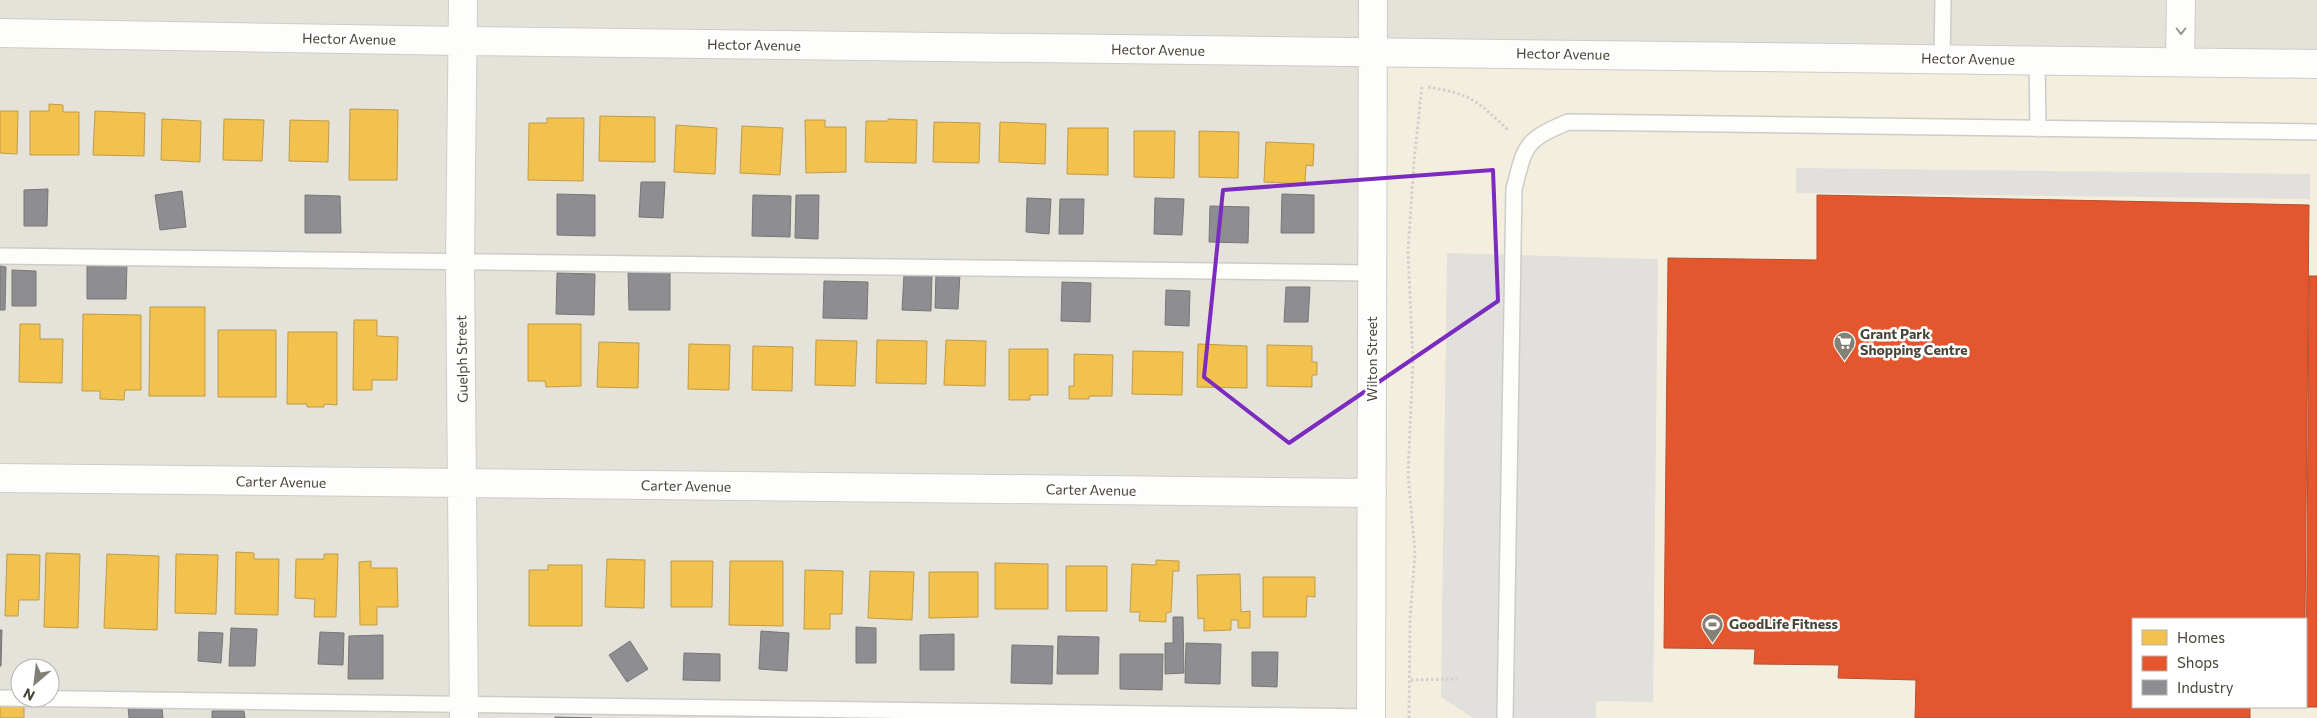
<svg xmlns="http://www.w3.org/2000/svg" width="2317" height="718" viewBox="0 0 2317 718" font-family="Commissioner,sans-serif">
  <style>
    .residential { fill: #e5e3d9; fill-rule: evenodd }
    .commercial { fill: #f4eedf; fill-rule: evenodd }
    .parking { fill: #e1e0dc }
    .homes { fill: #f2c14e; stroke: #bf9c47 }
    .shops { fill: #e4572e; stroke: #b55131 }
    .industry { fill: #8d8d92; stroke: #787777 }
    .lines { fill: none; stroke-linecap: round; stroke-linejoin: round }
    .lane-casing { stroke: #cdccc7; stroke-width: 18 }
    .street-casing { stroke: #cdccc7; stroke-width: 30 }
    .path { stroke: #d2d0cc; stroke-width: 3; stroke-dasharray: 2.5 2.5; stroke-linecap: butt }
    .lane { stroke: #fdfdfc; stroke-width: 15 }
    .street { stroke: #fdfdfc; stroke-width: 28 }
    .oneway { stroke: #999790 }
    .marked { fill: none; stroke: #7b2cbf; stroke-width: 4; stroke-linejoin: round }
    .labels { text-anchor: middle; stroke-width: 5; stroke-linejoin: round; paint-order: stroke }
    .street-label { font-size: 14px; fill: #484437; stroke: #fff }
    .poi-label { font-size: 14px; font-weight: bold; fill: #484437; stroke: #fff; text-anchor: start }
  </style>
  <rect width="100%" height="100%" fill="#f1f1ec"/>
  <path class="residential" d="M0,0H2317V64L1371,718H0ZM20,668H50V698H20Z"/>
  <path class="commercial" d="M1374,53L2317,64V718H1371ZM2133,619H2306V707H2133Z"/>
  <path class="parking" d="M1796,168L2310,174V199L1796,193Z
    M1447,253L1658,259L1653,702L1596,701V718H1473L1441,697Z"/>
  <path class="homes" d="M49,104L63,105V112H79V155H30V111H49Z
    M350,109L398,110L397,180H349Z
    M0,111H18L17,154L0,153Z
    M95,111L145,113L144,156L93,155Z
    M600,116L655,117V162L599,161Z
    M547,118H584L583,181L528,180L529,123H547Z
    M162,119L201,121L200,162L161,160Z
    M224,119L264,120L262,161L223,160Z
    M888,119L917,120L916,163L865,162L866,121H888Z
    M290,120L329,121L328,162L289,161Z
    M805,120H825V127H846V172L806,173Z
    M934,122L980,123L979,163L933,162Z
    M1000,122L1046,124L1045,164L999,162Z
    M676,125L717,128L715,174L674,172Z
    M742,126L783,128L780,175L740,173Z
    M1068,128H1108V175L1067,174Z
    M1134,131H1175L1174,178L1134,177Z
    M1199,131L1239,132L1238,178L1199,177Z
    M1266,142L1314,144L1313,166L1306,165L1305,184L1264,182Z
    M150,307H205V396H149Z
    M83,314L141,315V390H125L124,400L100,399V391H82Z
    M354,320H377V336L398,337L397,380H372V390H353Z
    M20,324H40V339H63L62,383L19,382Z
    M528,324H581V386L546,387L545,381H528Z
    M218,330H276V397H218Z
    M288,332H337V405L324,404V407H307V404H287Z
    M816,340L857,341L855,386L815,385Z
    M877,340L927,341L926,384L876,383Z
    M946,340L986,341L985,386L944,385Z
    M599,342L639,343L638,388L597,387Z
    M689,344L730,345L729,390L688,389Z
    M1198,344L1247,346V388L1197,387Z
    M1267,345L1312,346V362H1317V375H1312V387L1267,386Z
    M753,346L793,347L792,391L752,390Z
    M1009,349H1048V395H1030V400H1009Z
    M1133,351L1183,352L1182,395L1132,394Z
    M1074,354L1113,355L1112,396H1089V399H1069V386H1074Z
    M236,552L254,553V559H279L278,615L235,614Z
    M46,553L80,554L78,628L44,627Z
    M7,554L40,555L39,600H19L18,616H5Z
    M107,554L159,556L157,630L104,628Z
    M176,554L218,555L216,614L175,613Z
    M324,554H338L336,617H314L315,599L295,598L296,559H324Z
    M607,559L645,560L644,608L605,607Z
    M1156,560L1179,561V571H1173L1171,612L1166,613V622L1139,621L1140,612H1130L1132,564L1156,565Z
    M371,561V568H397L398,607H377V625H360L359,562Z
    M671,561H713L712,607H671Z
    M730,561H783V626L729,625Z
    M995,563L1048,564V609H995Z
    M548,565H582V626H529V570H548Z
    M1066,566H1107V611H1066Z
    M805,570L843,571L842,614H830V629H804Z
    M870,571L914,572L912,620L868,618Z
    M929,572H978V617L929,618Z
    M1240,574L1241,612L1250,611V628H1238V620H1231V630L1204,631V618L1198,619L1197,575Z
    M1263,577H1315V597L1307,596L1306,617H1263Z
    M0,705H24V718H0Z"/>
  <path class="shops" d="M1817,195L2309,205L2305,619H2133V707H2250V718H1915L1916,680L1838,678L1839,665L1754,664L1755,649L1664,648L1668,258L1817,260Z
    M2309,276H2317V707H2304H2306Z"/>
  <path class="industry" d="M641,182H665L663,218L639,217Z
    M48,189L47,226H24V190Z
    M182,191L186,227L160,230L155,195Z
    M557,194L595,195V236L557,235Z
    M1282,194L1314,195V233H1281Z
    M305,195L340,196L341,233H305Z
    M753,195L791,196L790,237L752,236Z
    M796,195H819L818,239L795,238Z
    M1027,198L1051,199L1049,234L1026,232Z
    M1155,198L1184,199L1182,235L1154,234Z
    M1060,199H1084L1083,234H1059Z
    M1210,206L1249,207L1248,243L1209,242Z
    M87,262L127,263L126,299H87Z
    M0,266L6,267L5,310H0Z
    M670,269V310H629L628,270Z
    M12,270L36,271V306H12Z
    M557,273L595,274L594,315L556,314Z
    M936,273L960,274L958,309L935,308Z
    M904,274L932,275L931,311L902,310Z
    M824,281L868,282L867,319L823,318Z
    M1062,282L1091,283L1090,322L1061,321Z
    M1286,287H1310L1308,322H1284Z
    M1166,290L1190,291L1189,326L1165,325Z
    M1173,617H1183L1184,673L1165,674V643H1173Z
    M856,627L876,628V663H856Z
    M231,628L257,629L255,666H229Z
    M0,630H2L1,666H0Z
    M761,631L789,633L787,671L759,669Z
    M199,632L223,633L221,663L198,661Z
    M320,632L344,633L343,665L318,664Z
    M954,634V670H920V635Z
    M383,635V679H348L349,636Z
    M1058,636L1099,637L1098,674H1057Z
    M630,641L648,669L627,682L609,655Z
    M1186,643L1221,644L1220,684L1185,683Z
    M1012,645L1053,646L1052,684L1011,683Z
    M1252,652H1278L1277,687L1252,686Z
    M684,653L720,654V681L683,680Z
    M1120,654H1163L1162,690L1120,689Z
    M128,707H162L163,718H129Z
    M212,711H244L245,718H212Z
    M555,717L592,718H555Z"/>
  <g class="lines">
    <defs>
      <path id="lane" d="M1942,59L1943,0
        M2037,61L2038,129
        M0,256L1371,273
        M0,698L1371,717
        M1505,718L1514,189C1525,145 1525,140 1568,122L2317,132"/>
      <path id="street" d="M463,0L460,262L464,718
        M0,33L463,41L2317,64
        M2180,61L2181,0
        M0,478L1372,493
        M1371,718L1373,0"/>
    </defs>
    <use href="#lane" class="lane-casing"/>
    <use href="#street" class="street-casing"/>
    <path class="path" d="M1428,87C1472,94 1477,101 1508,130
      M1411,680L1457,679
      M1409,718L1410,619L1415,553L1408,474L1413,362L1408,252L1414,161L1422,86"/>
    <use href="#lane" class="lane"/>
    <use href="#street" class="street"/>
  </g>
  <defs><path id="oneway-chevron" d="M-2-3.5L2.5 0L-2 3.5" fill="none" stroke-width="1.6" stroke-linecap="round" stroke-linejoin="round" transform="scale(1.25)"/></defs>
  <use class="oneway" href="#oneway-chevron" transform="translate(2181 31) rotate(90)"/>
  <path class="marked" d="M1493,170L1498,301L1289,443L1204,377L1223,190Z"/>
  <defs>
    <symbol id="supermarket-pin" viewBox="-11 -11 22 30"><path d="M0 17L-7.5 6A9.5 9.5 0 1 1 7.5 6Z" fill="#838176" stroke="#fff"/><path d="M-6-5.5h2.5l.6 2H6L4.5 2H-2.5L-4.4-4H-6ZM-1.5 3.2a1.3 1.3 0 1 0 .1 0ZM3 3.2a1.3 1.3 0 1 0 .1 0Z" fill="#fff"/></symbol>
    <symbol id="stadium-pin" viewBox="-11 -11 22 30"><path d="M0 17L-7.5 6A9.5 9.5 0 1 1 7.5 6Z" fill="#838176" stroke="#fff"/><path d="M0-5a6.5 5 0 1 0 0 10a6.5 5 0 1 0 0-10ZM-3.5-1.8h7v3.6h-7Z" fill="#fff"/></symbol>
  </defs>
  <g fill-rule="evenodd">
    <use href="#supermarket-pin" x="1832" y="330" width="25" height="34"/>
    <use href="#stadium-pin" x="1700" y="612" width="25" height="34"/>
  </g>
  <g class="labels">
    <g class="street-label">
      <text transform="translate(349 39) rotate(1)" y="5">Hector Avenue</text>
      <text transform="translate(754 45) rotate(1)" y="5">Hector Avenue</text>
      <text transform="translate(1158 50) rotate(1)" y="5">Hector Avenue</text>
      <text transform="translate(1563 54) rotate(1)" y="5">Hector Avenue</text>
      <text transform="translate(1968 59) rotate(1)" y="5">Hector Avenue</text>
      <text transform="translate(462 359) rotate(-91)" y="5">Guelph Street</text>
      <text transform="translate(1372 359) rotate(-90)" y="5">Wilton Street</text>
      <text transform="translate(281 482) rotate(1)" y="5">Carter Avenue</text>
      <text transform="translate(686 486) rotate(1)" y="5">Carter Avenue</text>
      <text transform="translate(1091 490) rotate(1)" y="5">Carter Avenue</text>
    </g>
    <g class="poi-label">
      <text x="1860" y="339">Grant Park<tspan x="1860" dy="16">Shopping Centre</tspan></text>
      <text x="1729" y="629">GoodLife Fitness</text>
    </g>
  </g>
  <rect x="2132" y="618" width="175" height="90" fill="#ffffff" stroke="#b6b4af"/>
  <rect x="2142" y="630" width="25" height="15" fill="#f2c14e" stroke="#b6b4af"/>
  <text x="2177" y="643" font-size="15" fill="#484437">Homes</text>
  <rect x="2142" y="656" width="25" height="15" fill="#e4572e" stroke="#b6b4af"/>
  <text x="2177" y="668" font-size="15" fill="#484437">Shops</text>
  <rect x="2142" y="680" width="25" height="15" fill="#8d8d92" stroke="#b6b4af"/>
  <text x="2177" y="693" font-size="15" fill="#484437">Industry</text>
  <g transform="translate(35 683) rotate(208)"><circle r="24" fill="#ffffff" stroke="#b6b4af"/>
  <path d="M0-4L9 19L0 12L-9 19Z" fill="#838176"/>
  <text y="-8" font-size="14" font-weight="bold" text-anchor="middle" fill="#484437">N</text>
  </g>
</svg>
